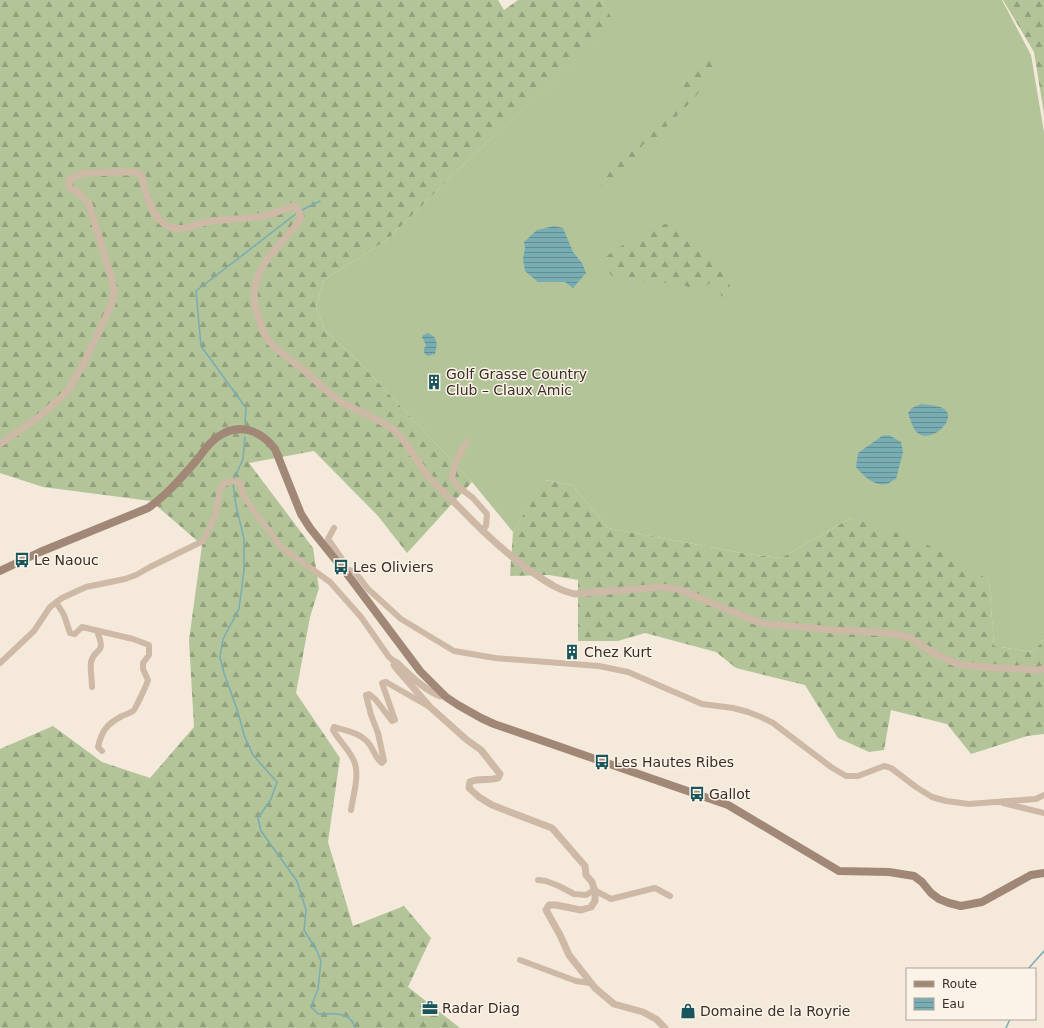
<svg xmlns="http://www.w3.org/2000/svg" width="1044" height="1028" viewBox="0 0 1044 1028" font-family="'DejaVu Sans',sans-serif">
  <style>
    .grass { fill: #b3c499 }
    .forest { fill: url(#forest-firs) }
    .water { fill: url(#water-rules) }
    .lines { fill: none; stroke-linecap: round; stroke-linejoin: round }
    .stream { stroke: #77adb3; stroke-width: 1.5 }
    .minor { stroke: #cdb9a5; stroke-width: 6 }
    .tertiary { stroke: #cdb9a5; stroke-width: 7 }
    .secondary { stroke: #a18876; stroke-width: 8 }
    .labels { text-anchor: middle; stroke-width: 3; stroke-linejoin: round; paint-order: stroke }
    .poi-label { font-size: 14px; fill: #382d27; stroke: #fbf3e7; text-anchor: start }
  </style>
  <defs>
    <pattern id="forest-firs" width="22" height="20" patternUnits="userSpaceOnUse"><rect width="22" height="20" fill="#b3c499"/><path d="M5 1l3.5 6h-7zM16 11l3.5 6h-7z" fill="#93a07d"/></pattern>
    <pattern id="water-rules" width="6" height="5" patternUnits="userSpaceOnUse"><rect width="6" height="5" fill="#77adb3"/><path d="M0 2.5h6" fill="none" stroke="#638d92"/></pattern>
  </defs>
  <rect width="100%" height="100%" fill="#f4e9da"/>
  <path class="grass" d="M602,0H1002L1031,55L1044,132V639L1033,652L994,646L989,580L851,518L781,558L747,554L608,528L572,485L545,480L513,532L472,482L356,359L325,331L316,307L324,280L388,239L467,161L614,25Z"/>
  <path class="forest" d="M0,0H498L504,10L518,0H602L615,25L467,161L388,239L324,280L316,307L325,331L356,359L472,482L407,553L378,516L314,451L249,463L313,548L319,588L310,617L296,693L340,758L328,842L353,926L404,906L431,938L408,987L460,1028H0V749L53,726L102,762L150,778L194,727L189,640L202,545L151,501L43,487L0,473Z
    M1003,0H1044V114L1034,52Z
    M708,53L714,55C714,84 686,106 668,125C663,129 660,135 656,139C653,142 646,143 642,145L640,155C634,159 627,163 622,168C615,174 612,182 605,189L601,186C611,166 626,158 638,142C644,134 647,125 654,119C661,113 670,108 676,101C680,96 681,91 684,85C689,73 698,61 708,53Z
    M672,223L688,231V243L697,242C706,257 723,266 729,282C731,286 729,294 729,298L721,296L720,286L711,282L702,289L694,285L689,287L676,283H650L621,280L611,275L602,260L612,252L650,227Z
    M544,480L572,485L608,528L747,554L781,558L851,518L921,541L989,580L994,646L1033,652L1044,639V734L1027,736L971,754L947,724L891,710L884,750L869,752L838,738L805,685L736,668L716,652L645,633L618,641H578V580L549,575L510,576L513,532Z"/>
  <path class="water" d="M554,226L563,228L573,252L582,263L586,273L573,288L565,282H538L525,271L523,259L525,248L524,242L537,230Z
    M428,333C439,338 437,345 435,354L428,356L425,354C423,350 424,349 426,345L422,337L423,335Z
    M921,404C928,405 943,405 947,412C954,423 927,447 915,430C912,426 910,418 908,413L912,408Z
    M889,435L901,442L903,452L896,479C893,480 890,483 887,484C874,487 863,475 856,467L858,453L882,436Z"/>
  <g class="lines">
    <path class="stream" d="M300,211L320,201
      M245,423L246,408L201,346L196,291L297,213
      M234,479L243,459L245,437
      M233,483L236,505L244,539V570L239,609L223,639L220,657L224,673L238,712L244,735L253,755L277,782L271,799L258,818L261,831L297,881L306,910L304,930L317,951L321,961L318,989L311,1007L318,1014C333,1014 351,1011 355,1028
      M1028,969L1044,951
      M1006,1028L1010,1019"/>
    <path class="minor" d="M467,442C459,454 453,465 452,479L456,485L473,498L487,514L486,526L482,531
      M334,528L328,539L342,559L341,567L355,572L368,589L401,619L454,651L495,658L599,666L628,672L702,704L733,708L748,712L761,717L773,723L831,767L846,776H858L884,766L888,767L891,768L916,787L932,797L946,801L969,804L1036,799L1044,795
      M56,602L64,615L70,633L75,634L82,627L133,639L149,645V655L143,663V669L148,680C147,684 135,710 133,711C130,713 125,715 122,716C107,724 102,730 98,747L102,751
      M0,663L34,631L50,607L62,598L86,587L125,579L136,575L150,567L203,541L215,515L221,486L229,481L240,482L244,497L281,547L330,582L361,617L389,657L395,662
      M92,687C92,679 90,669 91,662C95,646 107,656 97,631
      M1003,803L1044,813
      M351,810C353,796 360,774 354,761C349,749 339,741 333,730L334,727C348,731 361,733 370,745C374,751 376,759 382,763L384,761L378,733L371,715L366,695L369,694L376,700L392,721L395,720L382,683L386,682L428,706
      M538,880L546,881L559,886L574,894L586,895L594,890L611,899L655,888L670,896
      M520,960L576,981L590,983"/>
    <path class="tertiary" d="M0,444L40,416L67,392L83,365L112,304L114,290L112,280L89,204L81,195L69,187V180L76,176L88,173L115,172H135L142,176C145,192 152,216 166,225C182,234 196,223 211,221C228,219 246,219 263,216C273,214 283,210 292,206L297,208L301,217C298,225 294,227 289,234C268,257 248,277 256,310C259,320 263,333 269,341C279,353 294,362 306,372C319,383 328,395 343,403C360,412 381,419 396,432C409,445 417,462 428,476C438,487 450,498 460,508C484,533 507,555 535,574C548,583 560,591 575,594L661,587L678,589L755,621L766,624L834,630L888,633L909,637L932,652L957,664L983,667L1038,670L1044,669
      M395,662L394,665L397,669L430,707L467,740L481,750L500,774L498,778C488,781 478,778 470,782L469,788L479,797L492,805L552,828L585,866L586,875L592,882L595,892V901L591,907L581,910L556,905H549L546,910L560,935L569,955L595,988L614,1004L643,1012L656,1019L665,1028
      M395,662L397,663C410,675 423,689 440,696L443,694"/>
    <path class="secondary" d="M0,571L40,552L148,508C167,495 181,478 196,461C203,452 210,441 219,436C240,422 261,431 275,449L301,514L310,528L351,579L420,671L446,697L458,705L481,718L494,724L728,805L839,871L889,872L914,876L922,882L931,893L939,899L949,903L961,906L982,902L1031,875L1044,873"/>
  </g>
  <defs>
    <symbol id="building-bare" viewBox="-9 -9 18 18"><path d="M-4-6H4V6H1V3H-1V6H-4ZM-2.5-4.3h1.7v1.8h-1.7ZM.8-4.3h1.7v1.8H.8ZM-2.5-1h1.7V.8h-1.7ZM.8-1h1.7V.8H.8Z" fill="#19555d" stroke="#fbf3e7" stroke-width="2.5" paint-order="stroke"/></symbol>
    <symbol id="bus-bare" viewBox="-9 -9 18 18"><path d="M-5-6H5V4H4V6H2V4H-2V6H-4V4H-5ZM-3.5-4V0h7V-4ZM-3.5 1.2v1.5H-2V1.2ZM2 1.2v1.5H3.5V1.2Z" fill="#19555d" stroke="#fbf3e7" stroke-width="2.5" paint-order="stroke"/></symbol>
    <symbol id="office-bare" viewBox="-9 -9 18 18"><path d="M-6-3h4V-5.5h4V-3h4V5H-6ZM-1-4.5V-3h2v-1.5ZM-6 0V1H6V0Z" fill="#19555d" stroke="#fbf3e7" stroke-width="2.5" paint-order="stroke"/></symbol>
    <symbol id="shop-bare" viewBox="-9 -9 18 18"><path d="M-5-2.5h2.3a2.7 3.5 0 0 1 5.4 0H5L5.5 6h-11ZM-1.5-2.5h3a1.5 2.3 0 0 0-3 0Z" fill="#19555d" stroke="#fbf3e7" stroke-width="2.5" paint-order="stroke"/></symbol>
  </defs>
  <g fill-rule="evenodd">
    <use href="#building-bare" x="423" y="371" width="22" height="22"/>
    <use href="#bus-bare" x="11" y="549" width="22" height="22"/>
    <use href="#bus-bare" x="330" y="556" width="22" height="22"/>
    <use href="#building-bare" x="561" y="641" width="22" height="22"/>
    <use href="#bus-bare" x="591" y="751" width="22" height="22"/>
    <use href="#bus-bare" x="686" y="783" width="22" height="22"/>
    <use href="#office-bare" x="419" y="997" width="22" height="22"/>
    <use href="#shop-bare" x="677" y="1000" width="22" height="22"/>
  </g>
  <g class="labels">
    <g class="poi-label">
      <text x="446" y="379">Golf Grasse Country<tspan x="446" dy="16">Club – Claux Amic</tspan></text>
      <text x="34" y="565">Le Naouc</text>
      <text x="353" y="572">Les Oliviers</text>
      <text x="584" y="657">Chez Kurt</text>
      <text x="614" y="767">Les Hautes Ribes</text>
      <text x="709" y="799">Gallot</text>
      <text x="442" y="1013">Radar Diag</text>
      <text x="700" y="1016">Domaine de la Royrie</text>
    </g>
  </g>
  <rect x="906" y="968" width="130" height="52" fill="#fbf3e7" stroke="#ada49a"/>
  <rect x="914" y="981" width="20" height="6" fill="#a18876" stroke="#ada49a"/>
  <text x="942" y="988" font-size="12" fill="#382d27">Route</text>
  <rect x="914" y="998" width="20" height="12" fill="url(#water-rules)" stroke="#ada49a"/>
  <text x="942" y="1008" font-size="12" fill="#382d27">Eau</text>
</svg>
